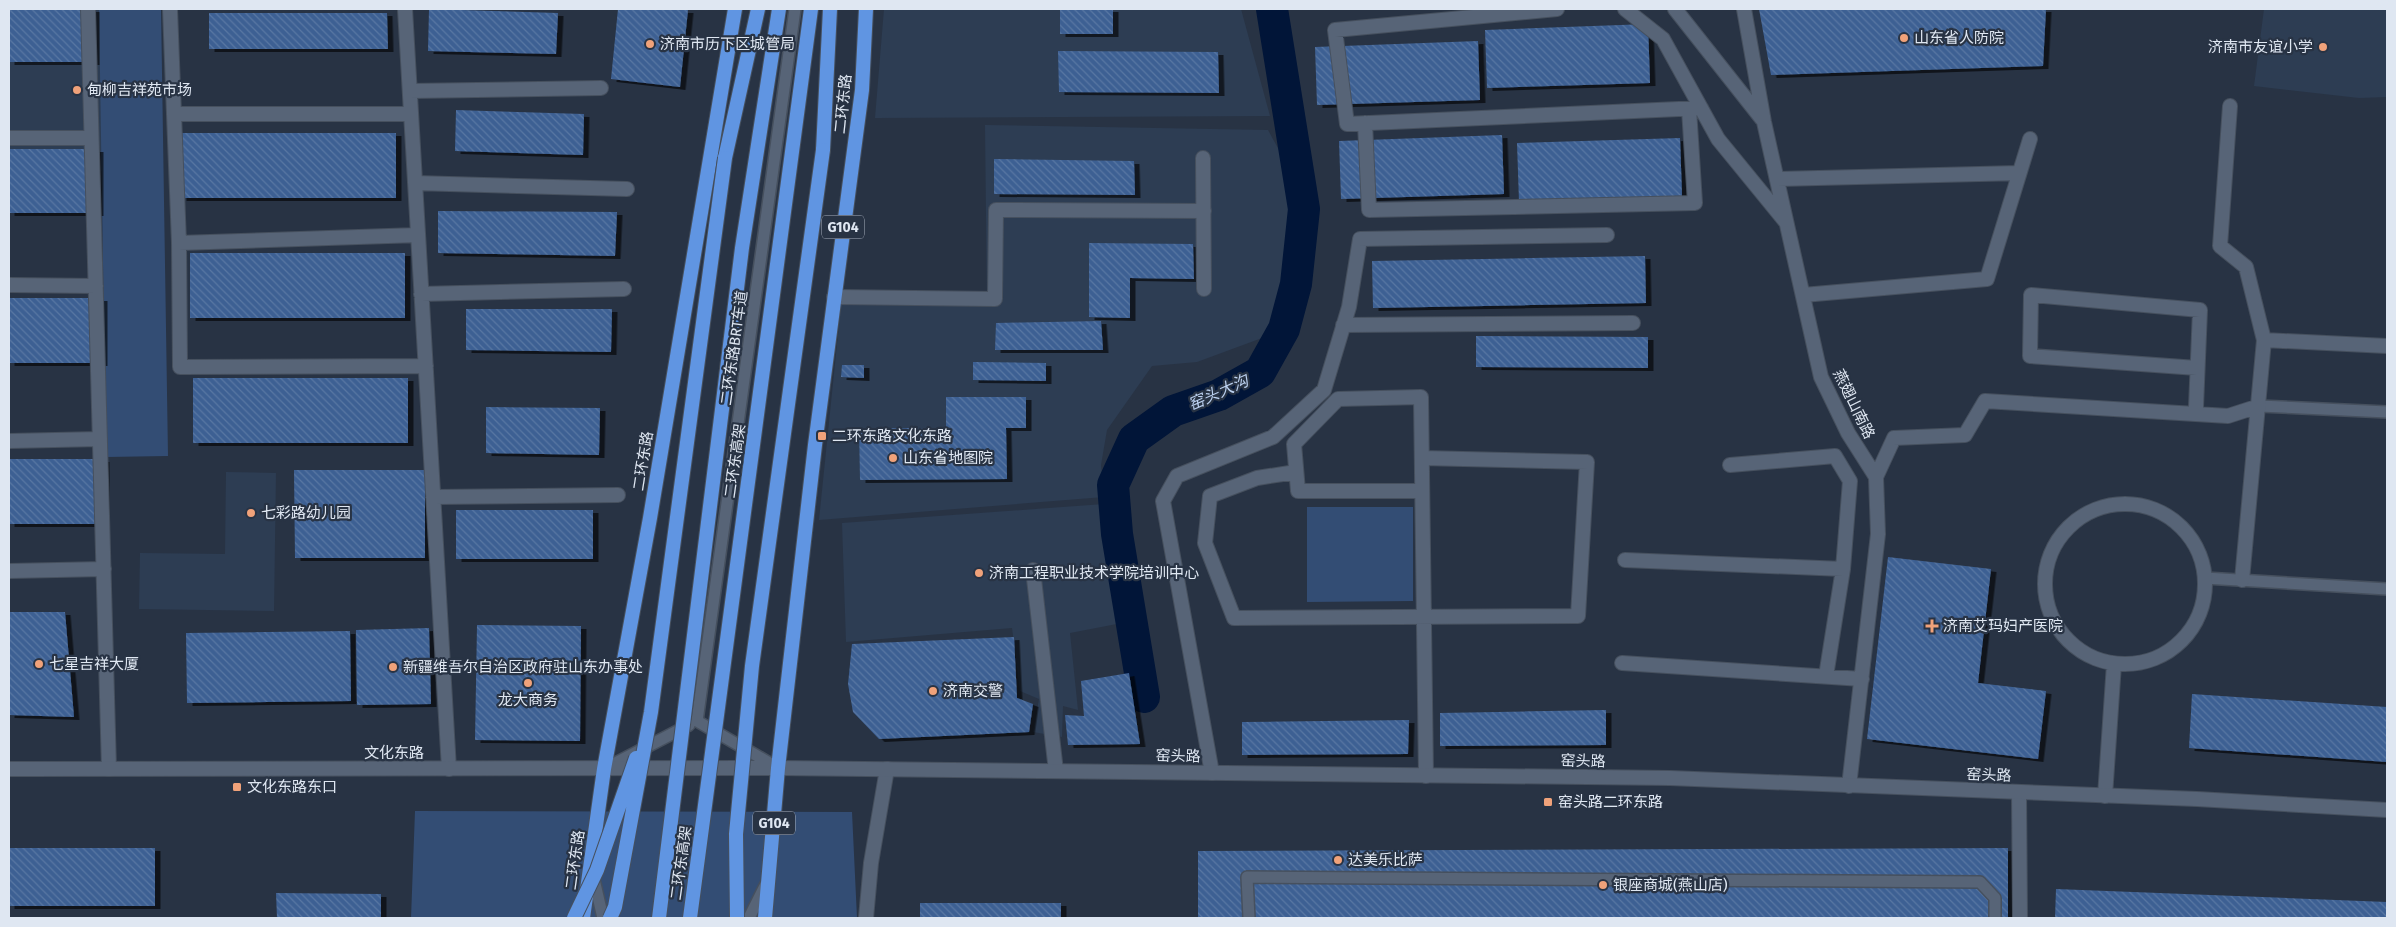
<svg xmlns="http://www.w3.org/2000/svg" width="2396" height="927" viewBox="0 0 2396 927" font-family="'Fira Sans','Noto Sans SC',sans-serif">
  <style>
    .built { fill: #2d3d53 }
    .green { fill: #334d74 }
    .lines { fill: none; stroke-linecap: round; stroke-linejoin: round }
    .river { stroke: #011538; stroke-width: 32 }
    .building { fill: url(#building-back-hatch); filter: url(#shadow) }
    .service-casing { stroke: #46505e; stroke-width: 14 }
    .minor-casing { stroke: #46505e; stroke-width: 16 }
    .tertiary-casing { stroke: #46505e; stroke-width: 16 }
    .secondary-casing { stroke: #46505e; stroke-width: 16 }
    .trunk-casing { stroke: #46505e; stroke-width: 16 }
    .service { stroke: #576477; stroke-width: 11 }
    .minor { stroke: #576477; stroke-width: 14 }
    .tertiary { stroke: #576477; stroke-width: 14 }
    .secondary { stroke: #576477; stroke-width: 14 }
    .trunk { stroke: #6095e2; stroke-width: 14 }
    .trunk-bridge-casing { stroke: #46505e; stroke-width: 16; stroke-linecap: butt }
    .trunk-bridge { stroke: #6095e2; stroke-width: 14 }
    .poi-dot { fill: #f0a27a; stroke: #283344; stroke-width: 2 }
    .labels { text-anchor: middle; stroke-width: 4.5; stroke-linejoin: round; paint-order: stroke }
    .shield { fill: #283344; stroke: #a8b1be; stroke-width: 1 }
    .shield-label { font-size: 14px; font-weight: bold; fill: #dfe7f2 }
    .poi-label { font-size: 15px; fill: #dfe7f2; stroke: #283344; text-anchor: start }
    .street-label { font-size: 15px; fill: #dfe7f2; stroke: #283344 }
    .water-label { font-size: 16px; font-style: italic; fill: #bcd1f0; stroke: #283344 }
  </style>
  <defs>
    <pattern id="building-back-hatch" width="6" height="6" patternUnits="userSpaceOnUse" patternTransform="scale(1.25)"><rect width="6" height="6" fill="#3d6093"/><path d="M-1 5l2 2M0 0l6 6M5-1l2 2" fill="none" stroke="#5977a3"/></pattern>
    <filter id="shadow"><feDropShadow dx="5.5" dy="3" stdDeviation="0" flood-color="#0009"/></filter>
  </defs>
  <rect width="100%" height="100%" fill="#283344"/>
  <path class="built" d="M9,9H139L150,172L9,170Z
    M884,9H1241L1270,116L875,118Z
    M2264,9H2387V97L2359,98L2254,86Z
    M985,125L1268,130L1284,159L1304,209L1301,276L1262,338L1197,362L1152,366L1107,430L1101,465L1104,497L819,520L841,305L987,306Z
    M226,472L276,473L274,611L139,609L140,553L225,554Z
    M1104,504L1122,623L1070,633L1078,710L1063,706L1062,737L1033,732L1039,699L1020,691L1012,628L846,642L842,523Z"/>
  <path class="green" d="M99,9H161L168,456L106,457Z
    M1307,507H1413V601L1307,602Z
    M415,811L852,812L857,918H411Z"/>
  <g class="lines">
    <path class="river" d="M1144,697L1117,534L1113,485L1134,439L1173,411L1219,395L1260,372L1284,329L1296,284L1304,209L1272,9"/>
  </g>
  <path class="building" d="M9,9H94V62H9Z
    M429,9L558,13L556,54L428,51Z
    M618,9L688,10L680,87L611,79Z
    M1060,9H1113V34H1060Z
    M1759,9H2046L2043,66L1771,75Z
    M209,13H387L388,49H209Z
    M1648,24L1650,83L1487,88L1485,30Z
    M1478,41L1480,100L1317,105L1315,47Z
    M1058,51L1218,52L1219,93L1059,92Z
    M456,110L584,114L583,155L455,151Z
    M181,133H396V198H181Z
    M1502,135L1504,194L1341,199L1339,141Z
    M1680,138L1682,196L1519,202L1517,143Z
    M9,149H98V213H9Z
    M994,159L1134,161L1135,195L994,194Z
    M438,211L617,212L615,256L438,253Z
    M1089,243L1193,244L1194,279L1130,278V318L1089,317Z
    M190,253H405V318H190Z
    M1645,256L1646,303L1373,308L1372,261Z
    M9,298H102V363H9Z
    M466,309H612L611,352L466,350Z
    M1101,321L1103,350H995L996,323Z
    M1476,336L1648,337V368L1476,367Z
    M973,362L1046,363V381L973,380Z
    M842,365H864V378L841,377Z
    M193,378H408V443H193Z
    M946,397H1026V428H1006L1007,479L860,480L859,428H946Z
    M486,407L600,408L599,455L486,453Z
    M9,459H104V524H9Z
    M294,470H425V558H295Z
    M456,510H593V559H456Z
    M1888,557L1991,569L1978,683L2046,691L2038,759L1867,739Z
    M9,612H65L74,717L9,715Z
    M477,625L581,626L580,741L475,740Z
    M429,628L431,704L357,705L356,630Z
    M350,631L351,701L187,703L186,633Z
    M1014,637L1017,698L1033,704L1029,732L879,739L853,712L848,684L852,644Z
    M1129,673L1140,744L1068,745L1065,715L1084,716L1081,681Z
    M2192,694L2387,707V762L2189,748Z
    M1606,710V745L1440,746V713Z
    M1409,720L1408,754L1242,755V722Z
    M9,848H155V906H9Z
    M2008,848V918H1198V851Z
    M2056,889L2387,902V918H2055Z
    M276,893L381,894V918H277Z
    M920,903H1061V918H920Z"/>
  <g class="lines">
    <defs>
      <path id="service" d="M2259,406L2387,412
        M2205,578L2387,589
        M697,721L795,9
        M697,721L778,768
        M606,768L689,725
        M593,875L603,918
        M749,918L766,884
        M1249,918L1247,877L1980,882L1995,898V918"/>
      <path id="minor" d="M88,9L109,769
        M170,9L174,114
        M405,9L449,769
        M1557,9L1335,30L1347,124L1701,108
        M1625,9L1663,39L1718,139L1785,221
        M1675,9L1762,119
        M1744,9L1764,122L1821,377L1848,433L1876,477L1878,534L1849,786
        M410,91L601,88
        M2230,106L2220,246L2246,267L2264,340
        M411,114H174L179,243L418,235
        M1365,123L1369,210L1695,203L1689,109
        M9,138H91
        M1203,158L1204,289
        M1777,179L2019,173
        M415,183L627,189
        M179,243L180,367L426,366
        M9,285L96,286
        M421,294L624,289
        M1803,295L1987,279L2030,139
        M834,297L995,299L996,210L1204,211
        M1343,325L1633,323
        M2196,407L2200,310L2031,295L2030,356L2197,368
        M9,441L100,439
        M1730,465L1835,456L1850,481L1843,569
        M1296,472L1257,478L1210,496L1205,543L1234,618L1578,616L1587,462L1422,458
        M1876,477L1894,438L1965,435L1985,401L2228,416L2259,406
        M1422,491H1298L1294,444L1338,399L1421,397L1426,776
        M433,497L618,495
        M2045 584a80 80 0 1 1 160 0a80 80 0 1 1-160 0Z
        M1625,560L1843,569L1826,676
        M1033,570L1056,771
        M9,571L104,569
        M2242,580L2264,340L2387,346
        M1622,663L1862,679
        M1212,773L1163,501L1177,476L1273,437L1324,390L1349,307L1360,239L1607,235
        M2105,796L2114,664
        M866,918L871,863L887,769"/>
      <path id="tertiary" d="M2019,792L2020,918"/>
      <path id="secondary" d="M9,769L778,768L1670,778L2197,799L2387,810"/>
      <path id="trunk" d="M823,150L830,9
        M725,158L758,9
        M583,918L604,769L650,518L735,9
        M765,918L778,768L815,445L862,90L866,9"/>
    </defs>
    <use href="#service" class="service-casing"/>
    <use href="#minor" class="minor-casing"/>
    <use href="#tertiary" class="tertiary-casing"/>
    <use href="#secondary" class="secondary-casing"/>
    <use href="#trunk" class="trunk-casing"/>
    <use href="#service" class="service"/>
    <use href="#minor" class="minor"/>
    <use href="#tertiary" class="tertiary"/>
    <use href="#secondary" class="secondary"/>
    <use href="#trunk" class="trunk"/>
    <defs>
      <path id="trunk-bridge" d="M574,918L597,870L636,758
        M610,918L615,907L651,712L725,158
        M659,918L742,248L779,9
        M690,918L811,9
        M737,918L736,834L752,666L823,150"/>
    </defs>
    <use href="#trunk-bridge" class="trunk-bridge-casing"/>
    <use href="#trunk-bridge" class="trunk-bridge"/>
  </g>
  <g class="poi-dot">
    <circle cx="1904" cy="38" r="5"/>
    <circle cx="650" cy="44" r="5"/>
    <circle cx="2323" cy="47" r="5"/>
    <circle cx="77" cy="90" r="5"/>
    <rect x="817" y="431" width="10" height="10" rx="2.5"/>
    <circle cx="893" cy="458" r="5"/>
    <circle cx="251" cy="513" r="5"/>
    <circle cx="979" cy="573" r="5"/>
    <path d="M1929.5 618.5h5v5h5v5h-5v5h-5v-5h-5v-5h5z"/>
    <circle cx="39" cy="664" r="5"/>
    <circle cx="393" cy="667" r="5"/>
    <circle cx="528" cy="683" r="5"/>
    <circle cx="933" cy="691" r="5"/>
    <rect x="232" y="782" width="10" height="10" rx="2.5"/>
    <rect x="1543" y="797" width="10" height="10" rx="2.5"/>
    <circle cx="1338" cy="860" r="5"/>
    <circle cx="1603" cy="885" r="5"/>
  </g>
  <g class="labels">
    <g class="shield">
      <rect x="822" y="215.5" width="42" height="23" rx="4"/>
      <rect x="753" y="811.5" width="42" height="23" rx="4"/>
    </g>
    <g class="shield-label">
      <text x="843" y="232">G104</text>
      <text x="774" y="828">G104</text>
    </g>
    <g class="poi-label">
      <text x="1914" y="43">山东省人防院</text>
      <text x="660" y="49">济南市历下区城管局</text>
      <text x="2313" y="52" text-anchor="end">济南市友谊小学</text>
      <text x="87" y="95">甸柳吉祥苑市场</text>
      <text x="832" y="441">二环东路文化东路</text>
      <text x="903" y="463">山东省地图院</text>
      <text x="261" y="518">七彩路幼儿园</text>
      <text x="989" y="578">济南工程职业技术学院培训中心</text>
      <text x="1943" y="631">济南艾玛妇产医院</text>
      <text x="49" y="669">七星吉祥大厦</text>
      <text x="403" y="672">新疆维吾尔自治区政府驻山东办事处</text>
      <text x="943" y="696">济南交警</text>
      <text x="528" y="705" text-anchor="middle">龙大商务</text>
      <text x="247" y="792">文化东路东口</text>
      <text x="1558" y="807">窑头路二环东路</text>
      <text x="1348" y="865">达美乐比萨</text>
      <text x="1613" y="890">银座商城(燕山店)</text>
    </g>
    <g class="street-label">
      <text transform="translate(843 104) rotate(-84)" y="5">二环东路</text>
      <text transform="translate(734 348) rotate(-82)" y="5">二环东路BRT车道</text>
      <text transform="translate(1854 404) rotate(64)" y="5">燕翅山南路</text>
      <text transform="translate(643 461) rotate(-81)" y="5">二环东路</text>
      <text transform="translate(735 461) rotate(-82)" y="5">二环东高架</text>
      <text x="394" y="758">文化东路</text>
      <text transform="translate(1178 756) rotate(1)" y="5">窑头路</text>
      <text transform="translate(1583 761) rotate(1)" y="5">窑头路</text>
      <text transform="translate(1989 775) rotate(2)" y="5">窑头路</text>
      <text transform="translate(575 860) rotate(-82)" y="5">二环东路</text>
      <text transform="translate(681 863) rotate(-82)" y="5">二环东高架</text>
    </g>
    <g class="water-label">
      <text transform="translate(1218 392) rotate(-24)" y="6">窑头大沟</text>
    </g>
  </g>
  <rect width="2396" height="927" fill="none" stroke="#dfe7f2" stroke-width="20"/>
</svg>
